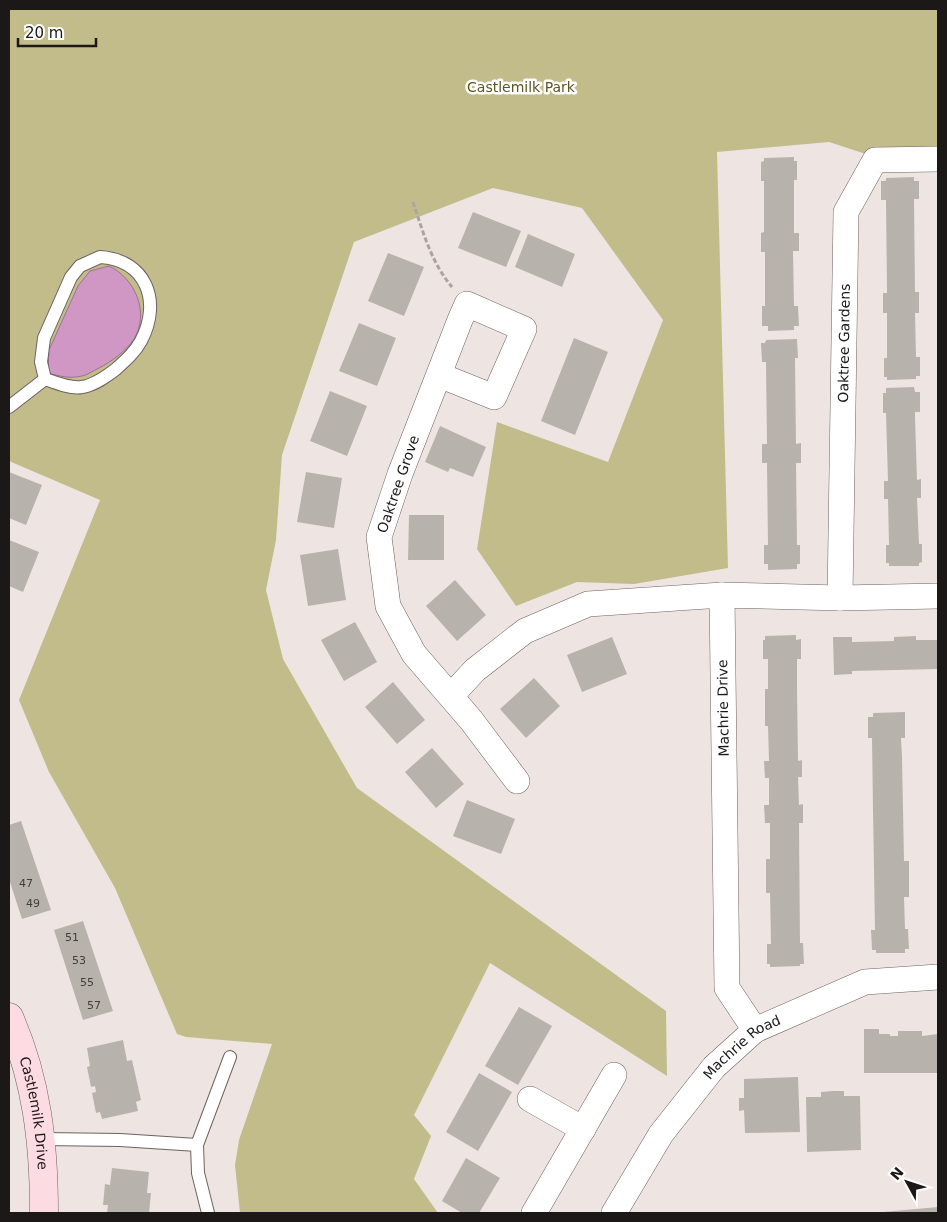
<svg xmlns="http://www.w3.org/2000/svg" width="947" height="1222" viewBox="0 0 947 1222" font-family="'DejaVu Sans',sans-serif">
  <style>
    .green { fill: #c2bc8b }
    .water { fill: #d097c5; stroke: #9a7191 }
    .building { fill: #b8b2ac }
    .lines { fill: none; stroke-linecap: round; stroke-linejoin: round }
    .lane-casing { stroke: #6c6361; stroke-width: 14 }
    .street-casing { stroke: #6c6361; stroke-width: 26 }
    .secondary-casing { stroke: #6c6361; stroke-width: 29 }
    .path { stroke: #aba4a2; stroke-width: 3; stroke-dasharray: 5 2.5; stroke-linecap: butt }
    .lane { stroke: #fff; stroke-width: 12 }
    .street { stroke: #fff; stroke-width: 25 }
    .secondary { stroke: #fddbe3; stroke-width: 28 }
    .labels { text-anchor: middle; stroke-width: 5; stroke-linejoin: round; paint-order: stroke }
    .number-label { font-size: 11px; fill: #423e3c }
    .park-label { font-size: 14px; fill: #5b5520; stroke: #fff }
    .street-label { font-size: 14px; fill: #1b1817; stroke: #fff }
  </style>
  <rect width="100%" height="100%" fill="#eee5e2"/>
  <path class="green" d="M9,9H938V155L875,157L829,142L717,152L728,568L634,584L577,582L516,606L477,549L497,422L608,462L663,320L582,208L493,188L354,242L282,455L276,540L266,590L283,659L357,788L666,1011L667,1076L490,963L414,1115L431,1136L414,1179L438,1213H240L235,1165L239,1140L272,1044L186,1037L177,1034L115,888L49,772L19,700L100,500L9,461Z"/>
  <path class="water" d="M109,266C135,278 150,313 134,339C126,351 111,362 99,368C93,371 87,375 82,376C70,379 59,376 48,373L49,350L78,286L90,271Z"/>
  <path class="building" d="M794,157V161H797V180H794V233H799V251H793L794,306H798L799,326H794V330L768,331V326H762V306H765V252H761V233L764,232V181H761V162L764,161V158Z
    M914,177V181H919V199H914L915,292H919V313H915L916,357H920V376H916V379L887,380V377H884V358H887V313H883V293H887L886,200H881V181H886V178Z
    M473,212L521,231L506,267L458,248Z
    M528,234L575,254L562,287L515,267Z
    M388,253L424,267L404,316L368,301Z
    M359,323L396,338L377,386L339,371Z
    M574,338L608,352L575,435L541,421Z
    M797,339L798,358H795L796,444L801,443V463H796L797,545H800V564H797V569L768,570V564H764V545H768L767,463H762V444H767L766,362H762L761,343H765L766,340Z
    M914,387L915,392H920V412H915V417L917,480L921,479V498H917L919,544H922V562L919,563V566H889V563H886V545H889L888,499H884V481H888L886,413H883V393H886V388Z
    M330,391L367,406L347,456L310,441Z
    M440,426L486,447L473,477L450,468L448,472L425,462Z
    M9,472L42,485L26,525L9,518Z
    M306,472L342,478L334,528L297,522Z
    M409,515H444V560H408Z
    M9,540L39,552L23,592L9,586Z
    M338,549L346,600L308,606L300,555Z
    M455,580L486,615L457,641L426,606Z
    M355,622L377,662L344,681L321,640Z
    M796,635V640L801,639V659H797V689L798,761L802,760V777H798L799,805L803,804V823H799L800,943H803L804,964H800V966L770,967V964H767V944H771L770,893H766V859H770V823H765L764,805H769V778H765L764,761H769L768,726H765V689H768V659H763V640H765V636Z
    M916,636V640H938V669L852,671V674L834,675L833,637H852V642L894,641V637Z
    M612,637L627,674L582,692L567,655Z
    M534,678L560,706L526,738L500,709Z
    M393,682L425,720L397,744L365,707Z
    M905,712V738H901L902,757L904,861H909V897H904L905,929H908L909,949H905V953H876V950H872L871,930H875L873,810L872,738H868V717H873V713Z
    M432,748L464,784L436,808L405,772Z
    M467,800L515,819L501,854L453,836Z
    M21,821L51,910L22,919L9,879V825Z
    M83,921L113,1011L83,1020L54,930Z
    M519,1007L552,1026L518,1085L485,1066Z
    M864,1029H879V1034H890V1036H898V1031H922V1036L938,1034V1073H864Z
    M123,1040L127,1061L132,1060L141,1100L136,1102L138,1111L102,1119L100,1112L96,1113L92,1093L96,1092L95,1086L91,1087L87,1067L90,1066L87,1048Z
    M479,1073L512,1092L478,1151L446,1132Z
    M798,1077L800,1132L745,1133L744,1110L739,1111V1098H744V1079Z
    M833,1091H844V1096H860L861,1150L807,1152L806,1097H821V1092Z
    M466,1158L500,1178L479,1213H462L442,1201Z
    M112,1168L149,1172L147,1193H151L149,1213H107L108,1205H103L105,1184L110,1185Z
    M938,1207V1213H883V1212Z"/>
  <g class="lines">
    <defs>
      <path id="lane" d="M100,257C146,260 162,301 141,341C135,352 126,360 116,369C107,376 95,385 82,387C71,389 56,383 45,379L41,362L44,338L71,277L80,266Z
        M9,407L45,379
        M42,1139L120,1140L197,1145
        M208,1213L198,1173L197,1145L230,1057"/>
      <g id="street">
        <path d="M439,375L494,397L524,329L467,304L460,320L400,474L379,537L388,606L414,654L471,720L517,781"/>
        <path id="s1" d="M840,598L846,212L875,160L938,159"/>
        <path d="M451,696L475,670L525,631L588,604L722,595"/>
        <path d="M755,1030L727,988L722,595L840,598L938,596"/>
        <path d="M530,1099L583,1129"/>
        <path d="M534,1213L614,1075"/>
        <path id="s2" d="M614,1213L661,1134L714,1067L755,1030L865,982L938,977"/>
      </g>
      <g id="secondary">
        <path id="s3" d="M9,1017C37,1080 44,1145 44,1213"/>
      </g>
    </defs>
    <use href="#lane" class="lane-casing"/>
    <use href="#street" class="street-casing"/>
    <use href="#secondary" class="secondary-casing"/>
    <path class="path" d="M413,202C423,232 431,262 452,287"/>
    <use href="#lane" class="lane"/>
    <use href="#street" class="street"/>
    <use href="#secondary" class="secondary"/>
  </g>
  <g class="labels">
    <g class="number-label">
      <text x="26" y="887">47</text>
      <text x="33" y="907">49</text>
      <text x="72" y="941">51</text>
      <text x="79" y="964">53</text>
      <text x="87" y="986">55</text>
      <text x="94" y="1009">57</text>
    </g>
    <g class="park-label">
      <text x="521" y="92">Castlemilk Park</text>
    </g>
    <g class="street-label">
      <text dy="5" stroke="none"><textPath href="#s1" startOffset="255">Oaktree Gardens</textPath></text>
      <text transform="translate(398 484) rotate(-71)" y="5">Oaktree Grove</text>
      <text transform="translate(723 708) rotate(-91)" y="5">Machrie Drive</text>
      <text dy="5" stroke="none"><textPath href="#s2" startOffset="212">Machrie Road</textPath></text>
      <text dy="5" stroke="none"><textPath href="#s3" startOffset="100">Castlemilk Drive</textPath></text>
    </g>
  </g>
  <rect width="947" height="1222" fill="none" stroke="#1b1817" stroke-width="20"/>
  <g transform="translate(907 1182) rotate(310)" stroke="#ffffff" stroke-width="4" paint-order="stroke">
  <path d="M0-4L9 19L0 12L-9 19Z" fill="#1b1817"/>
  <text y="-8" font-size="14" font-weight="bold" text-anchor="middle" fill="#1b1817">N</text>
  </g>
  <path d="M18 38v8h78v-8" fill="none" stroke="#1b1817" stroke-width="2.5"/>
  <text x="25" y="38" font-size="15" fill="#1b1817" stroke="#ffffff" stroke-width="4" paint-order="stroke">20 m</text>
</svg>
